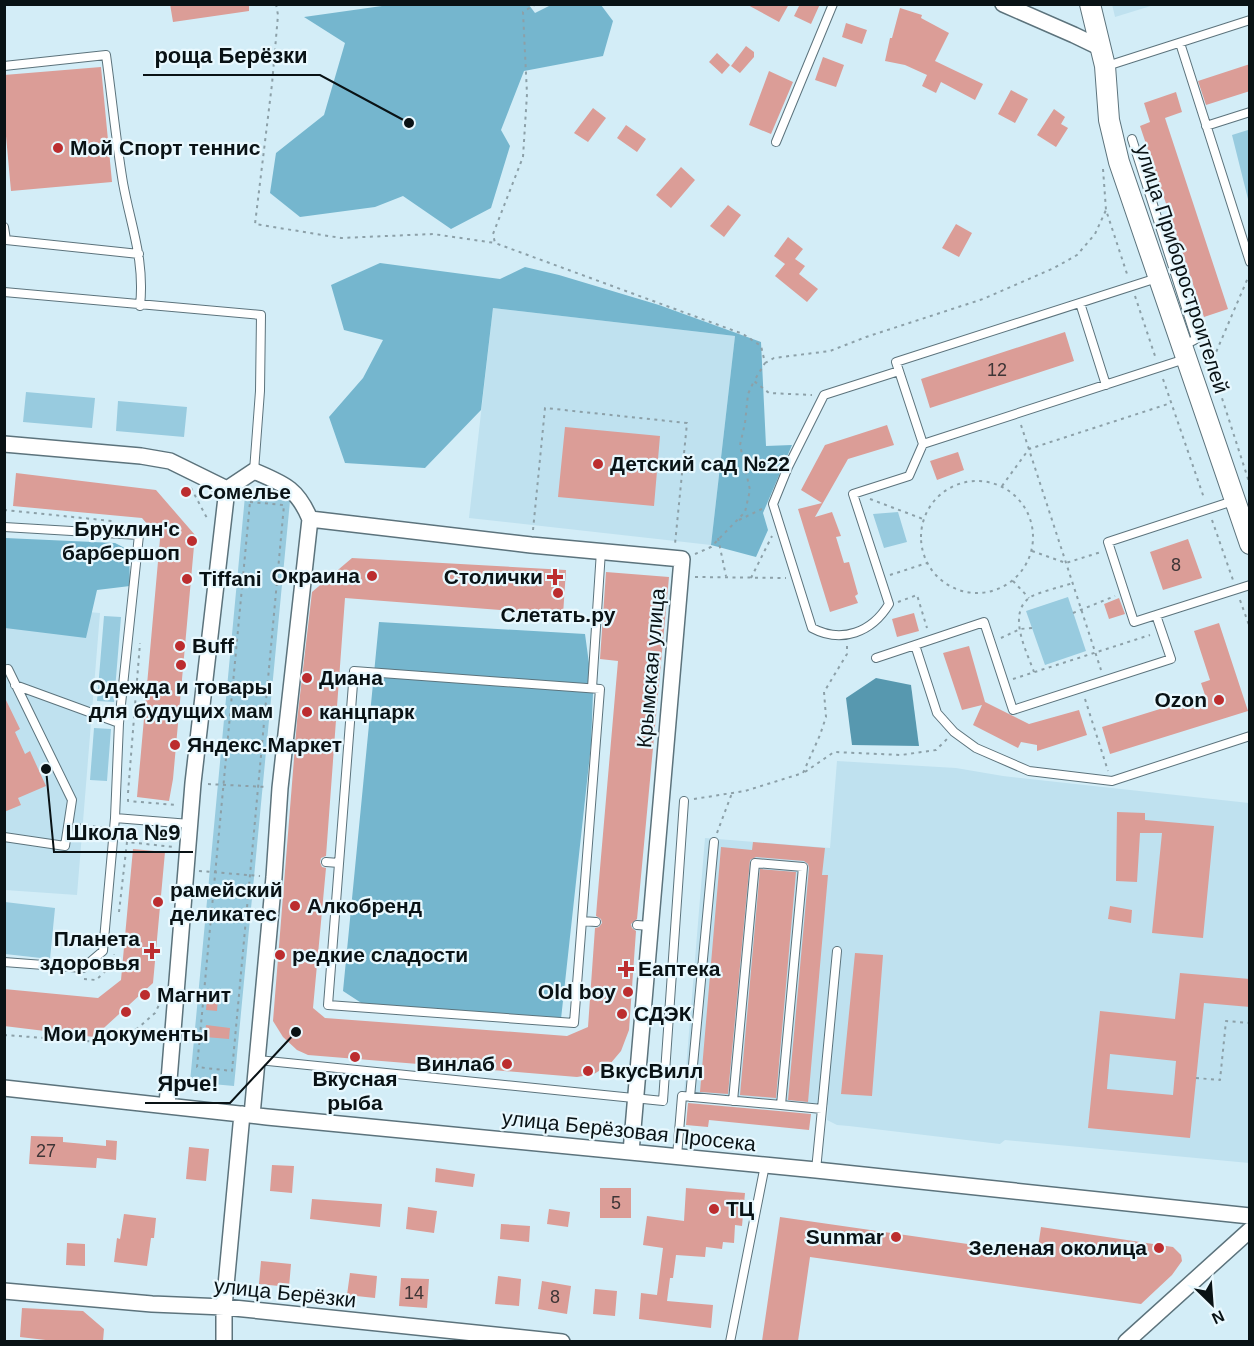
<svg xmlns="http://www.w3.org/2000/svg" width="1254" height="1346" viewBox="0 0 1254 1346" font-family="Helvetica,sans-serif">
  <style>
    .built { fill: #bfe1ef }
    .green { fill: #98cbdf }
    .forest { fill: #75b6ce }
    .water { fill: #5798af }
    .building { fill: #db9d97; fill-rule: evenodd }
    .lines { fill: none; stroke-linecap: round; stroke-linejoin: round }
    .service-casing { stroke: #5c737c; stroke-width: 10 }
    .minor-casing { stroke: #5c737c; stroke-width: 18 }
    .tertiary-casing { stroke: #5c737c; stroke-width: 22 }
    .path { stroke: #8ca0a8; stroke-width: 2; stroke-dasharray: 3 4.5; stroke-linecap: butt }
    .service { stroke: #fff; stroke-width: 8 }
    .minor { stroke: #fff; stroke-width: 15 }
    .tertiary { stroke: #fff; stroke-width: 20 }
    .poi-dot { fill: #bc2d2f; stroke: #e8f8fe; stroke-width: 2 }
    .labels { text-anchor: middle; stroke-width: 4.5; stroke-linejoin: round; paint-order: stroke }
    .number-label { font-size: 18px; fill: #3e3536 }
    .poi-label { font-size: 21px; font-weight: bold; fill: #091215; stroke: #e8f8fe; text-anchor: start }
    .street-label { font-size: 21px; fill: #091215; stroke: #e8f8fe }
    .leader { fill: none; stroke: #091215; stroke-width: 2 }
    .callout-dot { fill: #091215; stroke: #e8f8fe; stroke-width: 2 }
    .callout-label { font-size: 22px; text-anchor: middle; font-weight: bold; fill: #091215; stroke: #e8f8fe; stroke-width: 4.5; stroke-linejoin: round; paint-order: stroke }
  </style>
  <rect width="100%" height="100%" fill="#d3edf7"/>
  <path class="built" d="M1112,4H1154V5L1115,17Z
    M493,308L735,336L711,545L469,518Z
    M4,605L100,613L77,895L5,890Z
    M837,761L956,768L1003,776L1249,803V1163L1005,1140L1000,1144L849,1126L837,1125L827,1120L828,1105L684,1093L705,838L830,848Z"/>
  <path class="green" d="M1248,130L1250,131L1249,203L1232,135Z
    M26,392L95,398L92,428L23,422Z
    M118,401L187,407L184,437L116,431Z
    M245,496L290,501L234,1086L190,1082Z
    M898,512L907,542L884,548L873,514Z
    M1068,597L1086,651L1045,665L1026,611Z
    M104,616L121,617L114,702L97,701Z
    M94,728L111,729L107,781L90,780Z
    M5,902L55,908L50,959L5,954Z"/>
  <path class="forest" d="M389,5H529L535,13L551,5H601L613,21L603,56L524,71L501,130L510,146L491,208L451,229L403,196L375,207L300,217L270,193L276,153L324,115L345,43L304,17Z
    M380,263L500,279L525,267L559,275L659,305L761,342L766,446L792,445L763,513L768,530L756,557L711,545L735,336L493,308L481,410L425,468L345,463L329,417L363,378L383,340L344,330L331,285Z
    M5,538L115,543L129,550L130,586L97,590L86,638L5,628Z
    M379,622L585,634L593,693L591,745L561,1019L369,1008L343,991Z"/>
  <path class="water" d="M876,678L911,685L919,746L852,745L846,698Z"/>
  <path class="building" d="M170,4H249V11L173,22Z
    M746,4H789L779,22Z
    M800,4H820L811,24L794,16Z
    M900,8L922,15L921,18L949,33L935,61L983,84L975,100L941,82L936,93L922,86L927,75L905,65L885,61L890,38H892Z
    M846,23L867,30L862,44L842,37Z
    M746,46L754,52V57L740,73L731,66Z
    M717,53L730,65L722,74L709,62Z
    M823,57L844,65L836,87L815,80Z
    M1250,64V91L1206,105L1198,81Z
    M101,67L112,182L11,191L4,114V75Z
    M769,71L793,82L771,134L749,125Z
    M1011,90L1028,99L1015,123L998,114Z
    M1176,92L1182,112L1165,118L1228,309L1204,317L1140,126L1150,122L1144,103Z
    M593,108L606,118L588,142L574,133Z
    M1054,109L1065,117L1061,124L1068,128L1056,147L1037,135Z
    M626,125L646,139L637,152L617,138Z
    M681,167L695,180L671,208L656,195Z
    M728,205L741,215L724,237L710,226Z
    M956,224L972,233L959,257L942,248Z
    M788,237L803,249L795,259L805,266L799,274L818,289L807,302L775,276L785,264L774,256Z
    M1065,332L1074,361L930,408L921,379Z
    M887,425L894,445L848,459L815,517L832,512L841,536L836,537L844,563L849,562L858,594L855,596L858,603L830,612L798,509L822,503L801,490L825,445Z
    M565,427L660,436L654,506L558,497Z
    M958,452L964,470L937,480L930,461Z
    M16,473L156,490L195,535L173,779L169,801L137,797L160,539L142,518L13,506Z
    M1188,539L1202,578L1163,590L1150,552Z
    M352,558L566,570L563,615L345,598L326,856L321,858L320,862L322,867L326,868L313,1008L325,1018L567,1036L588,1027L595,928L599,927L602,923L601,919L596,916L597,903L618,661L600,659L606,572L669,577L637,919L631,924L632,928L636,931L629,1030L621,1051L610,1064L594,1074L577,1077L308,1055L297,1050L283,1037L273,1021L297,721L312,592Z
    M1119,598L1125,614L1109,619L1104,604Z
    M914,613L919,631L897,637L892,619Z
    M1219,623L1248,711L1110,754L1102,727L1205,695L1201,683L1210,680L1194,631Z
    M969,646L985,702L1029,724L1079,710L1087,735L1037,751V745L1021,742L1018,748L973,725L982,705L962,710L943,653Z
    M4,696L20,729L15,732L25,754L30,751L46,786L18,798L21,805L4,812Z
    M1117,812L1145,813V820L1214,826L1203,938L1152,933L1162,833H1140L1137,882L1116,881Z
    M753,842L825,848L822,875H828L808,1102L788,1100L809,868L808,864L804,861L756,857L750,860L728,1094L700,1092L721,847L752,850Z
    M133,849L165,852L153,983L94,1037L4,1026V989L98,998L121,980Z
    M760,869L796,872L776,1098L740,1095Z
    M1110,906L1132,910L1131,923L1108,919Z
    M855,953L883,955L872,1096L841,1094Z
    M1180,973L1250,979V1007L1204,1003L1190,1138L1088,1128L1100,1011L1175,1019ZM1110,1054L1176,1061L1173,1095L1107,1089Z
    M207,997L218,998L217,1011L206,1010Z
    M206,1025L230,1028L229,1039L205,1037Z
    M688,1103L811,1114L809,1130L709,1120L708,1127L686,1125Z
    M31,1136L63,1137V1142L106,1146V1140L117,1141L116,1160L97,1158L96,1168L29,1164Z
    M189,1147L209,1149L206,1181L186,1179Z
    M272,1165L294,1166L292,1193L270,1191Z
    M436,1168L475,1174L473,1187L435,1182Z
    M600,1188H631V1218H600Z
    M686,1188L745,1193L742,1226L735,1225L734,1243L723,1242L722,1249L706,1247L705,1257L676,1255L673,1278H670L667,1301L713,1305L711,1328L639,1319L641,1293L657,1295L663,1248L643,1245L647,1216L684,1221Z
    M312,1199L382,1204L380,1227L310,1219Z
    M408,1207L437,1211L434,1233L406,1229Z
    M549,1209L570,1212L568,1227L547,1224Z
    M124,1214L156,1218L154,1238H151L147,1266L114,1262L117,1238L120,1239Z
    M780,1217L1037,1254L1041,1227L1173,1247L1181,1255L1182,1261L1172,1275L1141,1304L810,1257L798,1341H762Z
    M501,1224L530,1226L529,1242L500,1239Z
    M67,1243L85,1244V1266L66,1265Z
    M261,1261L291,1264L289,1287L259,1284Z
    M350,1273L377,1276L375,1298L347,1295Z
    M498,1276L521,1279L519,1306L495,1304Z
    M401,1278L429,1279L427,1308L399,1306Z
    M542,1281L571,1286L567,1314L538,1309Z
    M595,1289L617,1291L615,1316L593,1314Z
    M22,1308L83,1311L104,1329L103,1341H54L20,1337Z"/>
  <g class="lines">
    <defs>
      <path id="service" d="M1180,43L1250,262
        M4,66L106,55C112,98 116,141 123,183C131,227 145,260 140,306
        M1107,66L1250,20
        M1206,126L1250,112
        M1132,139L1196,339L1183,346
        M776,142L833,4
        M4,227L6,240L139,254
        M4,292L261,315L260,391L254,471
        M1080,303L1106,385
        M899,371L824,395L788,467L773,504L812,628C842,644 872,632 889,604L853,494L909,476L923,444L896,362L1157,278
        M923,444L1185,359
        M1233,501L1108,542L1134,622L1250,585
        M4,527L139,535L119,723L115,818L190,824
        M915,645L984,622L1013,710L1171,659L1156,615
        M876,658L915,645L937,713L954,732L976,748L1029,771L1112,781L1250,736
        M4,670L8,669L72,800L65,846L4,837
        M354,671L600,689L574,1023L328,1005Z
        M15,685L119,723
        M592,688L601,551
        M326,862L339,863
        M582,921L596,922
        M637,925L650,926
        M4,962L83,968L103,951L115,818
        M258,1060L663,1101L684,801
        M690,1097L714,842
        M733,1101L755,863L803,867L781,1105L822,1109L816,1170
        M822,1109L837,951
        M677,1156L682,1096L781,1105
        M730,1342L765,1165"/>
      <path id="minor" d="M1003,4L1074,35L1101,48
        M4,444L141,456L170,461L227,489
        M227,489L254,471C284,484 297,488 310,519L280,788L274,877L252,1115
        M310,519L531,545L682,559L631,1152
        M4,1088L267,1117L816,1170L1250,1216
        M167,1105L193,783L227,489
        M4,1291L152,1304L224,1307L562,1342
        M224,1342V1307L242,1114
        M1126,1342L1250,1230"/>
      <path id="tertiary" d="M1090,4L1105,66L1109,120L1119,162L1250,544"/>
    </defs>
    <use href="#service" class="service-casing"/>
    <use href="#minor" class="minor-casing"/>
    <use href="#tertiary" class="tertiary-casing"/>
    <path class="path" d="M276,4L278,15L272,84L255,224L341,238L433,234L495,243
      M536,4L523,12L527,94L523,157L493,234L495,243L743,334L761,346L765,363L754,381L769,393L812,395
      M1103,169L1106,210L1128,277
      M1250,273L1211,364L1250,485
      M1135,296L1155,356
      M765,363L774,358L830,351L866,337L983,299L1054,268L1077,255L1095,234L1106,210
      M1163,379L1204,498
      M1021,425L1101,670
      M921 537a56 56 0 1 1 112 0a56 56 0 1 1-112 0Z
      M1002,486L1029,449L1171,403
      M191,488L208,520
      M870,499L923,519
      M250,502L284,505L232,1071L197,1067Z
      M4,510L112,521
      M739,520L764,508
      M1212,520L1233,580
      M533,530L545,408L687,423L675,544
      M718,538L726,576
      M1032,551L1066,563L1101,552
      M695,554L711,547L745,512L750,490L740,445L745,423L748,394L754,381
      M890,575L927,563
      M695,577L786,578
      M751,578L772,536
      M1013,581L1029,598
      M1240,600L1250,628
      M898,602L917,595L927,628
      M1073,613L1115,596
      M1001,638L1020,629L1032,628
      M1034,672C1027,652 1007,615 1029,598C1035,593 1064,586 1073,583
      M1013,679L1150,635
      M1085,699L1108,771
      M805,772L834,752L901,755L936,750L947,739
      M208,784L266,787
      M128,793L140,643
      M128,799V801L177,805
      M694,799L745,791L803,773L820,735L826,717L824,692L847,654V644
      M78,824L105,828
      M717,833L732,793
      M199,871L260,876
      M119,912L127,842L174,847
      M84,979L96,980L113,964L114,954
      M4,1035L100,1042L131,1034L155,1013L160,1003
      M1196,1078L1220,1080L1226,1021L1250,1023"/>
    <use href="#service" class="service"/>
    <use href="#minor" class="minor"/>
    <use href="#tertiary" class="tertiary"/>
  </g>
  <g class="poi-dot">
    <circle cx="58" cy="148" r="6"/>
    <circle cx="598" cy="464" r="6"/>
    <circle cx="186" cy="492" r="6"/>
    <circle cx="192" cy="541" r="6"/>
    <circle cx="372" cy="576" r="6"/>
    <path d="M552 568h6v6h6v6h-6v6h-6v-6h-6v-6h6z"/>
    <circle cx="187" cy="579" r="6"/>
    <circle cx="558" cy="593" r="6"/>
    <circle cx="180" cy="646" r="6"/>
    <circle cx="181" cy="665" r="6"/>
    <circle cx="307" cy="678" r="6"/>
    <circle cx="1219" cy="700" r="6"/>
    <circle cx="307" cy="712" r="6"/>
    <circle cx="175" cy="745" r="6"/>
    <circle cx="158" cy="902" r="6"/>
    <circle cx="295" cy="906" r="6"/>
    <path d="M149 942h6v6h6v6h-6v6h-6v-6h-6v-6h6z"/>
    <circle cx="280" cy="955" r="6"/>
    <path d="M623 960h6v6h6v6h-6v6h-6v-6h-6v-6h6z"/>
    <circle cx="628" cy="992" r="6"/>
    <circle cx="145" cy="995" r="6"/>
    <circle cx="126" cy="1012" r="6"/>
    <circle cx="622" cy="1014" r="6"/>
    <circle cx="355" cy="1057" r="6"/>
    <circle cx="507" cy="1064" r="6"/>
    <circle cx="588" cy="1071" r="6"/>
    <circle cx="714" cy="1209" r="6"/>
    <circle cx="896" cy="1237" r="6"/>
    <circle cx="1159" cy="1248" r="6"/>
  </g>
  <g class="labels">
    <g class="number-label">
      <text x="997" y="376">12</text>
      <text x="1176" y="571">8</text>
      <text x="46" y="1157">27</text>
      <text x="616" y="1209">5</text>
      <text x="414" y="1299">14</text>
      <text x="555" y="1303">8</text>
    </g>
    <g class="poi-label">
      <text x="70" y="155">Мой Спорт теннис</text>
      <text x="610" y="471">Детский сад №22</text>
      <text x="198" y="499">Сомелье</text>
      <text x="180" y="536" text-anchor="end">Бруклин'с<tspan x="180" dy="24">барбершоп</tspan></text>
      <text x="360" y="583" text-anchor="end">Окраина</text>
      <text x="543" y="584" text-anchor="end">Столички</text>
      <text x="199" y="586">Tiffani</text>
      <text x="558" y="622" text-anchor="middle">Слетать.ру</text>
      <text x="192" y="653">Buff</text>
      <text x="319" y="685">Диана</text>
      <text x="181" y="694" text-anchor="middle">Одежда и товары<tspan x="181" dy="24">для будущих мам</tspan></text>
      <text x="1207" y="707" text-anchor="end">Ozon</text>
      <text x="319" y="719">канцпарк</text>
      <text x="187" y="752">Яндекс.Маркет</text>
      <text x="170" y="897">рамейский<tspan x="170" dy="24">деликатес</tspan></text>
      <text x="307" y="913">Алкобренд</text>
      <text x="140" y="946" text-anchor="end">Планета<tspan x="140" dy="24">здоровья</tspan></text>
      <text x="292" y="962">редкие сладости</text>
      <text x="638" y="976">Еаптека</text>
      <text x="616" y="999" text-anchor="end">Old boy</text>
      <text x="157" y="1002">Магнит</text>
      <text x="634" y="1021">СДЭК</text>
      <text x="126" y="1041" text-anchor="middle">Мои документы</text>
      <text x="495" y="1071" text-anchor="end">Винлаб</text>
      <text x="600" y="1078">ВкусВилл</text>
      <text x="355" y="1086" text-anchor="middle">Вкусная<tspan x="355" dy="24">рыба</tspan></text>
      <text x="726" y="1216">ТЦ</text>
      <text x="884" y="1244" text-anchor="end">Sunmar</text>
      <text x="1147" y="1255" text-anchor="end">Зеленая околица</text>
    </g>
    <g class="street-label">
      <text transform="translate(1182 269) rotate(72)" y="7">улица Приборостроителей</text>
      <text transform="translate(651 668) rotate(-85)" y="7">Крымская улица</text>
      <text transform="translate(629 1131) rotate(6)" y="7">улица Берёзовая Просека</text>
      <text transform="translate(285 1293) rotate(6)" y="7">улица Берёзки</text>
    </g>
  </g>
  <path class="leader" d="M409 123L320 75H143M46 769L54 852H193M296 1032L230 1103H145"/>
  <g class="callout-dot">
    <circle cx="409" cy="123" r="6"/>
    <circle cx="46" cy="769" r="6"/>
    <circle cx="296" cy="1032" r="6"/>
  </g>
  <g class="callout-label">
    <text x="231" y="63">роща Берёзки</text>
    <text x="123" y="840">Школа №9</text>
    <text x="188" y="1091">Ярче!</text>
  </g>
  <rect width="1254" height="1346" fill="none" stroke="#091215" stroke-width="12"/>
  <g transform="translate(1212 1304) rotate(155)" stroke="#e8f8fe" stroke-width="4.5" paint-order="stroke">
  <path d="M0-4.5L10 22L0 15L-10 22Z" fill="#091215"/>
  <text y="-9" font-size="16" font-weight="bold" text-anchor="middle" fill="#091215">N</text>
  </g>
</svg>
